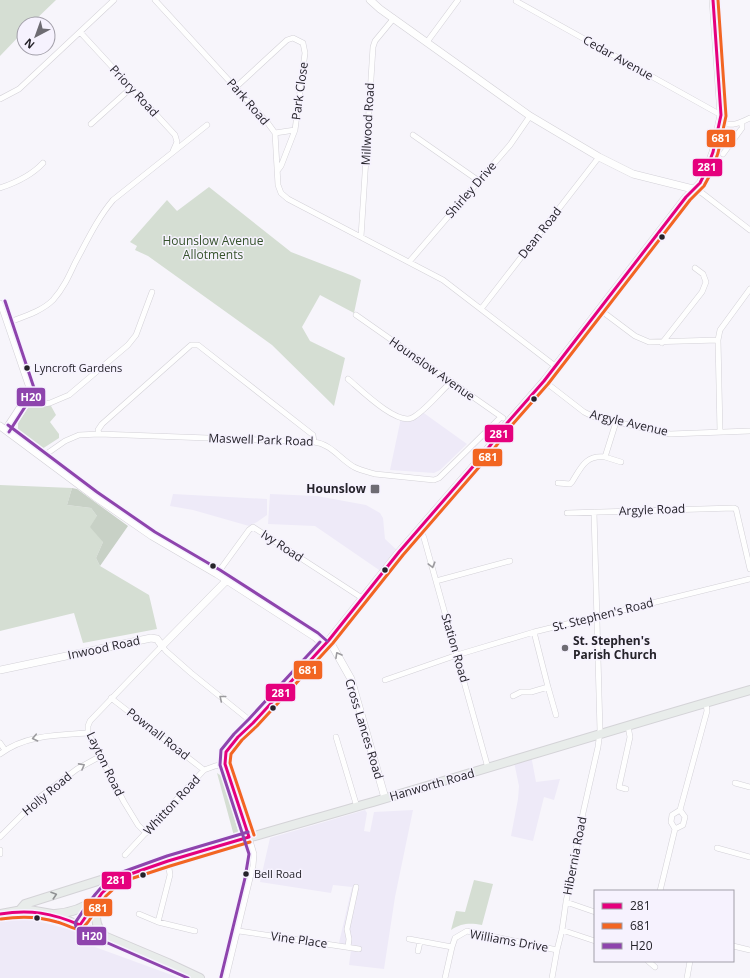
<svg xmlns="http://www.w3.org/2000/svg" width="750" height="978" viewBox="0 0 750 978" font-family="'Open Sans',sans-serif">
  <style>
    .built { fill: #eeeaf8 }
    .green { fill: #d5ded3 }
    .forest { fill: #c8d1c6 }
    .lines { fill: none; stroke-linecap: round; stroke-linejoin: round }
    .minor-casing { stroke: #d3d1d7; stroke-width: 6 }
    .tertiary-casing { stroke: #d3d1d7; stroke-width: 8 }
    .secondary-casing { stroke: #d3d1d7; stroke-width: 8 }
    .primary-casing { stroke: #d4d3d7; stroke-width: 10 }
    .minor { stroke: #fefefe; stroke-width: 5 }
    .tertiary { stroke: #fefefe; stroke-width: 7 }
    .secondary { stroke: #fefefe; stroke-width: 7 }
    .primary { stroke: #e8ecea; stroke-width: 8 }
    .bus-1-casing { stroke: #f6f2fe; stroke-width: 6 }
    .bus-2-casing { stroke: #f6f2fe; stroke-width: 6 }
    .bus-3-casing { stroke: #f6f2fe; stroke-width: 6 }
    .bus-1 { stroke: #e5007d; stroke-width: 3 }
    .bus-2 { stroke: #f26522; stroke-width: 3 }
    .bus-3 { stroke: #8e44ad; stroke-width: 3 }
    .oneway { stroke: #9c9b9f }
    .oneway2 { stroke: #909294 }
    .bus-dot { fill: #25232a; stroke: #f6f2fe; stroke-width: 1.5 }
    .poi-dot { fill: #6e6c73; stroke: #f6f2fe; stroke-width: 1.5 }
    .labels { text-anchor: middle; stroke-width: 3; stroke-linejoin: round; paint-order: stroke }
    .bus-label { font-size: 11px; fill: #25232a; stroke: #f6f2fe; text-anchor: start }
    .street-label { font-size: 12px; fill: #25232a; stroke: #f6f2fe }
    .park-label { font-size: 12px; fill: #35522b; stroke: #f6f2fe }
    .poi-label { font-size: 12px; font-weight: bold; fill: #25232a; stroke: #f6f2fe; text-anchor: end }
    .line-badge { stroke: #f6f2fe; stroke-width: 1.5 }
    .badge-label { font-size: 11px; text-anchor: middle; font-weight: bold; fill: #fff }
  </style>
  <rect width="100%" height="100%" fill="#f7f5fb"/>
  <path class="built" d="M421,411L467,444L440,470L434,473L390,470L401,418L406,419Z
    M173,494L267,499V515L257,522L249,526L193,510L170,506Z
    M270,494L317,496L366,505L380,513L383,518L385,539L399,552L382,572L315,526L268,524Z
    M531,755L536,782L560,779L554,800L544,797L533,841L511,836L518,799L519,786L514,762Z
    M365,810L367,813L364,831L370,832L374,812L413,810L395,897L384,969L349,965L351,950L338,947L352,887L333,885L331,893L260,882L270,838Z
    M26,918L68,929L79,933L95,947L180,978H0V922L11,919Z"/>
  <path class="green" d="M0,0H56L31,24H24V31L0,56Z
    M209,187L291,252L353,276L361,280L354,313L320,295L302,327L310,341L345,358L334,406L272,345L148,256L135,250L137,246L130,242L167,200L177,211Z
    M29,406H51L56,415L50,422L59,434V438L42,449L18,430V423Z
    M0,485L72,488L67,505L91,508L97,516L103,542L96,558L100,566L149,595L157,629L83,643L74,613L0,631Z
    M217,773L223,777L238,831L236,835L234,836Z
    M474,880L493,884L482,925C470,923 462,923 451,930L456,911L465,912Z"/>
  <path class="forest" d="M72,488L77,489L128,526L100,566L96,558L103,542L90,527L97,516L91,508L67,505Z"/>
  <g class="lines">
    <defs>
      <path id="minor" d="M155,0L267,122L275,133L278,185L281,193L288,199L443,280L555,366
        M516,1L721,115
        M80,32L175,135L177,142L173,151
        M427,42L458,0
        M236,87L287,40L293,38L303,43L305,53L295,130L275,133
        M0,99L19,89L114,0
        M720,123C733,126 738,124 750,118
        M91,124L131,88
        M413,135L479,181
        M723,154L742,128V122
        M278,170L281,166L295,130
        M0,188C15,183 32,175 43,163
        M693,189L702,193L750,230
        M361,237L373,47L375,41L394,18
        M409,262L510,145L530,116
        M0,303L29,388L26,397L5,429
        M481,309L599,157
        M599,309L635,336L649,342L718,340
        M356,315L503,418
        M7,323C22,317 41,312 53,300C63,289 69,276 75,263C87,241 97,219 113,200L207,125
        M662,343L702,292L706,282L703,274L695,268
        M348,379C360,389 396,425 412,418C425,411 439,393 450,383
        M544,381L584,412L592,416L616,422L670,434L750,431
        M26,397L44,404L50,403L69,395L128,345L136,335L152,292
        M616,422L605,457L621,462
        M720,432L718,340L720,330L750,289
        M99,434L98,430L102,424L191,345H198L313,435L314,442
        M42,457L65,441L79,435L99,434L314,442C331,444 340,459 354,467C360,470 368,472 375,474L434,480L439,478L501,417
        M558,483L570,484L572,482C581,468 585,455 605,457
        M567,513L734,508L736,509L750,569
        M420,528L424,538L488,768
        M217,574L249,530L253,527L362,598
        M436,581L510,561
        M385,680L457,655L534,632L750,579
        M548,687L556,715
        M513,696L521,692H531L548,687L534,632
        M111,698L204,770
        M336,737L357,807
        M0,743L5,750
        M0,754C25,735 57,735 88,733
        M735,783L750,787
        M626,789L619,787L630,737L628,726
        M680,810L707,711L706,703
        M680,810L685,817L683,825L675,829L671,822L672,815Z
        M146,833L138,825L124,802L88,733V726L90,721L162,646L166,651L191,673L253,723
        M0,837L40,797L77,769L99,757
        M717,848L750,857
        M0,850V854
        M125,855L204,770L215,766L225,764
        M660,891L675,829
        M566,902L595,912
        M139,914L158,922L170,875L168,861
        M158,922L195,931
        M562,930L595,941
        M239,931L359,949
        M409,939L452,947
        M733,946L750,950
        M348,947L349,939L347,929L356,887
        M418,951L420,942
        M648,961L655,967
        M226,978L253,866L254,854L249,837
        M445,978L452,947L455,938L467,931L557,950
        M552,978L557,950L562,930L566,902L583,813L598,747L600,731L594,512
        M687,978L690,961"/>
      <path id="tertiary" d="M370,0L380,9L530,116L599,157L633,174L693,189
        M0,426L94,496L152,536L217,574L315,637L324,645
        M329,640L351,679L385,798
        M0,670L151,638L157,639L162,646L227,580"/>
      <path id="secondary" d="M249,837L225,764L226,752L238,737L253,723L329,640L399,552L483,455L508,422L544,381L686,197L700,183L706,171L713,152L721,115L713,0"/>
      <path id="primary" d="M99,902C95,915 94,925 104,935
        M19,911L25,904L101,880L109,879L114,881
        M0,914L17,911L29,910L52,914L168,963L200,978
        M55,914C70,913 86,907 98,898
        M80,925C93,908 104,885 124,875C207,849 290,826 373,802C499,765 624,726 750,690"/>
    </defs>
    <use href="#minor" class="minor-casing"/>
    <use href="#tertiary" class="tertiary-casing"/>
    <use href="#secondary" class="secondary-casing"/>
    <use href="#primary" class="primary-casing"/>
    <use href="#minor" class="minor"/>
    <use href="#tertiary" class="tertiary"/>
    <use href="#secondary" class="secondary"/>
    <use href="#primary" class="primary"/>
    <defs>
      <path id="bus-1" d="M249,837L225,764L226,752L238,737L253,723L329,640L399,552L483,455L508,422L544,381L686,197L700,183L706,171L713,152L721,115L713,0
        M0,914C30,909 52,913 80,925L102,893L119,878L168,861L249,837"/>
      <path id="bus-2" d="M254,835L230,763L231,754L242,740L257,726L333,643L403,555L487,458L512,425L548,384L690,200L704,186L711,173L718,153L726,116L718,0
        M1,919C20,916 38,916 57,922C65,924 73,929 81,930L88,922L106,896L121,882L170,866L250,842"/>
      <path id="bus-3" d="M5,301L34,388L30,399L9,432
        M8,425L97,492L155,532L220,570L318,633L327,641
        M221,977L245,878L249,854L220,765L221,750L234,734L249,719L320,642
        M188,978L78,930L76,927L75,923C87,905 99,886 117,874L167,856L248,832"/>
    </defs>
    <use href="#bus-1" class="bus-1-casing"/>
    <use href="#bus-2" class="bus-2-casing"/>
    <use href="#bus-3" class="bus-3-casing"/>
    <use href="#bus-1" class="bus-1"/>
    <use href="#bus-2" class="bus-2"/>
    <use href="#bus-3" class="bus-3"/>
  </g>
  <defs><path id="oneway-chevron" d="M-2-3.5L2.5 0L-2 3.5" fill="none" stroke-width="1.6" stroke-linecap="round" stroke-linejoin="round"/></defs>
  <g class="oneway">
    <use href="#oneway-chevron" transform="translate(432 565) rotate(75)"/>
    <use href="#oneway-chevron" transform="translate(338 655) rotate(-119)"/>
    <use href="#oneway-chevron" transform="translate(222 698) rotate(-141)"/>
    <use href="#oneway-chevron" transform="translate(35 738) rotate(168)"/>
    <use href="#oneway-chevron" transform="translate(82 766) rotate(-29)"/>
  </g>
  <use class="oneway2" href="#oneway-chevron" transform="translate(54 895) rotate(-18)"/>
  <g class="bus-dot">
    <circle cx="662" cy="237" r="3.5"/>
    <circle cx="27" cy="368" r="3.5"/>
    <circle cx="534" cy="399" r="3.5"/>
    <circle cx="213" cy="566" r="3.5"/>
    <circle cx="385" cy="570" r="3.5"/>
    <circle cx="273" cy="708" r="3.5"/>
    <circle cx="246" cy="874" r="3.5"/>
    <circle cx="143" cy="875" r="3.5"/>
    <circle cx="37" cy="918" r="3.5"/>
  </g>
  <g class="poi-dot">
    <rect x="370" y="484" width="10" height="10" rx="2"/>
    <circle cx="565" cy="648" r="4"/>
  </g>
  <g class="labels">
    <g class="bus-label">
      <text x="34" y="372">Lyncroft Gardens</text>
      <text x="254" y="878">Bell Road</text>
    </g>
    <g class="street-label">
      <text transform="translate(618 58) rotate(29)" y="4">Cedar Avenue</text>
      <text transform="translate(134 91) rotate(47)" y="4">Priory Road</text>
      <text transform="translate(300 91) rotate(-82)" y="4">Park Close</text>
      <text transform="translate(248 102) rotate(49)" y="4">Park Road</text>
      <text transform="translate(368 124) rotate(-87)" y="4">Millwood Road</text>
      <text transform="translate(471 190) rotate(-49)" y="4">Shirley Drive</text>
      <text transform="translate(540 233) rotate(-52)" y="4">Dean Road</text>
      <text transform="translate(432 369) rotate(35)" y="4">Hounslow Avenue</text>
      <text transform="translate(629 423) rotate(13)" y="4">Argyle Avenue</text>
      <text transform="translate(261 440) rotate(2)" y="4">Maswell Park Road</text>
      <text transform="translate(652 510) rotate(-2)" y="4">Argyle Road</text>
      <text transform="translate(282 546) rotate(33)" y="4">Ivy Road</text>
      <text transform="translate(603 615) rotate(-14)" y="4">St. Stephen's Road</text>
      <text transform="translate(104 648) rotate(-12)" y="4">Inwood Road</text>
      <text transform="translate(455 648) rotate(74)" y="4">Station Road</text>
      <text transform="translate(364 729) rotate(73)" y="4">Cross Lances Road</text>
      <text transform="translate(158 734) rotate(38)" y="4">Pownall Road</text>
      <text transform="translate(105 764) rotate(64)" y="4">Layton Road</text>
      <text transform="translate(432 785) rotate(-16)" y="4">Hanworth Road</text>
      <text transform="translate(47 794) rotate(-40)" y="4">Holly Road</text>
      <text transform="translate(172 805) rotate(-47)" y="4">Whitton Road</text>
      <text transform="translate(575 856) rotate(-79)" y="4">Hibernia Road</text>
      <text transform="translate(299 940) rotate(8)" y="4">Vine Place</text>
      <text transform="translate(509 941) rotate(10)" y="4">Williams Drive</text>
    </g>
    <g class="park-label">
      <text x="213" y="245">Hounslow Avenue<tspan x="213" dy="14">Allotments</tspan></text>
    </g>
    <g class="poi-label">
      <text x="366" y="493">Hounslow</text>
      <text x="573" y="645" text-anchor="start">St. Stephen's<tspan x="573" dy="14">Parish Church</tspan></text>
    </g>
  </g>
  <g class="line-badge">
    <rect x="706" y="129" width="30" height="19" rx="4" fill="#f26522"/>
    <rect x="692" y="158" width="31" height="19" rx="4" fill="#e5007d"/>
    <rect x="16" y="387" width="30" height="20" rx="4" fill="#8e44ad"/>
    <rect x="484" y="424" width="30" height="19" rx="4" fill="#e5007d"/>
    <rect x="472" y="448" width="31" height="19" rx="4" fill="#f26522"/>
    <rect x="293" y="660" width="30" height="20" rx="4" fill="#f26522"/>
    <rect x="265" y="683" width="31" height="19" rx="4" fill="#e5007d"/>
    <rect x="101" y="871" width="31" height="19" rx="4" fill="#e5007d"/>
    <rect x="83" y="898" width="30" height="19" rx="4" fill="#f26522"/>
    <rect x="76" y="926" width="31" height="20" rx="4" fill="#8e44ad"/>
  </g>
  <g class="badge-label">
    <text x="721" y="142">681</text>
    <text x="707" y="171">281</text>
    <text x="31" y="401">H20</text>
    <text x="499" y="438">281</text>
    <text x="488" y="461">681</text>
    <text x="308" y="674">681</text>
    <text x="281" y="697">281</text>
    <text x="116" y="884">281</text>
    <text x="98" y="912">681</text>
    <text x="92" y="940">H20</text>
  </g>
  <rect x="594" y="890" width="140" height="72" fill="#f6f2fe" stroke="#a29fa9"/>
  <rect x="602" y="903" width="20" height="6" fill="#e5007d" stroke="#a29fa9"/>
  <text x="630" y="910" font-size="12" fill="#25232a">281</text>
  <rect x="602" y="923" width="20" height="6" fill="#f26522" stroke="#a29fa9"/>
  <text x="630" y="930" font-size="12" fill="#25232a">681</text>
  <rect x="602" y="943" width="20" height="6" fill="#8e44ad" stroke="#a29fa9"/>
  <text x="630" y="950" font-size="12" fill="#25232a">H20</text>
  <g transform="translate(36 36) rotate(221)"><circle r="19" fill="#f6f2fe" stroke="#a29fa9"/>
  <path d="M0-3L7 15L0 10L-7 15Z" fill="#6e6c73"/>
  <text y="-6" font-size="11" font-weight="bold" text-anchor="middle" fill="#25232a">N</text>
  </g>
</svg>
